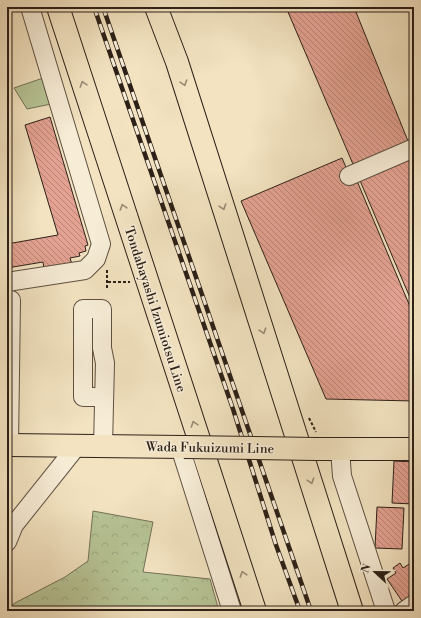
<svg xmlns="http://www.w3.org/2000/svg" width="421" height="618" viewBox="0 0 421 618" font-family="'Libre Bodoni',serif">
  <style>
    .forest { fill: url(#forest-crowns); stroke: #727257 }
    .green { fill: #b7c496; stroke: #727257 }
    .building { fill: url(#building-back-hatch); stroke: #2c2018 }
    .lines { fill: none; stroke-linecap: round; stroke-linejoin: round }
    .minor-casing { stroke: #5e5142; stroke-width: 20 }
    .major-casing { stroke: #2c2018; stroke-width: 24 }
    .path { stroke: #2c2018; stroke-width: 2; stroke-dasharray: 3 2; stroke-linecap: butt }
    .minor { stroke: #f7edd7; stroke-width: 18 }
    .major { stroke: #f3e3c1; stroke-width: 22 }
    .rail-casing { stroke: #2c2018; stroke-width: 4.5 }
    .rail { stroke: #f7edd7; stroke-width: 3; stroke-dasharray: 9; stroke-linecap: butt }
    .major-bridge-casing { stroke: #2c2018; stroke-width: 24; stroke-linecap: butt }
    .major-bridge { stroke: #f3e3c1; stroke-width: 22 }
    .oneway { stroke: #998b75 }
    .labels { text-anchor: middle; stroke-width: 3; stroke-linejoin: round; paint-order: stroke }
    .street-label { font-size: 13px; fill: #2c2018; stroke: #f7edd7 }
  </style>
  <defs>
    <pattern id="forest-crowns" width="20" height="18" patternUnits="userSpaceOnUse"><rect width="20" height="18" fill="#b7c496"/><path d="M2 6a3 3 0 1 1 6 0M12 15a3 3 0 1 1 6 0" fill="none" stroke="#9ea881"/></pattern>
    <pattern id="building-back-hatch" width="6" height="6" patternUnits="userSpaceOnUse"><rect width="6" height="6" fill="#e4a292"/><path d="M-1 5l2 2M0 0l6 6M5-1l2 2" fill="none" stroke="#b98476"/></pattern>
  </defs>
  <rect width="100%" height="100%" fill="#f3e3c1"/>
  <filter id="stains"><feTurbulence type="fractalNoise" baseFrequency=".005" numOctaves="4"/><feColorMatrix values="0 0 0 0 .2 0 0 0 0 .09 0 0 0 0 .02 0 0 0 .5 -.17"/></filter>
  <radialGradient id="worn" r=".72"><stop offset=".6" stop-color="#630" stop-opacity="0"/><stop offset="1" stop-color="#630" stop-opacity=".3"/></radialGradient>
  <path class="forest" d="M93,511L153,522L143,572L210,579L219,611H11L13,604L65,577L88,561Z"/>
  <path class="green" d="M43,78L51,104L27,109L14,88Z"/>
  <path class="building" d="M299,7H354L414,156V307L288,12Z
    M50,117L88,245L85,246L86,251L79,253L80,256L70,258L72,264L44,269L43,262L7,268V244L58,235L25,125Z
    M342,158L353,183L357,181L414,316V401L326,399L241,201Z
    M394,461L414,462V504L392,503Z
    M377,507L404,508L402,549L375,548Z
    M414,561V597L404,604L387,579L396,573L393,568L400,563L403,568Z"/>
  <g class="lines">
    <defs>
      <path id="minor" d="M349,176L414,148
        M7,282L85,270L96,259L101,244L30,7
        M9,445L11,300
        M103,446L105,363L102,348V309H83V397H104
        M180,447L232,611
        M340,449L342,476L386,611
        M7,542L14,525L77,446
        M404,611L414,604"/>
      <path id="major" d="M58,7L255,611
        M156,7L177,62L352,611
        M7,445L184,447
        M316,449H414"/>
    </defs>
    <use href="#minor" class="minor-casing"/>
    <use href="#major" class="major-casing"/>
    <path class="path" d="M107,270V288
      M108,282H130
      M309,418L316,432"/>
    <use href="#minor" class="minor"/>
    <use href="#major" class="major"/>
    <defs>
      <path id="rail" d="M94,7L233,409L276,545L300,611
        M103,7L311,611"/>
    </defs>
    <use href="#rail" class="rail-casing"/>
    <use href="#rail" class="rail"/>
    <defs>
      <path id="major-bridge" d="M184,447L316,449"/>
    </defs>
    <use href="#major-bridge" class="major-bridge-casing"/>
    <use href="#major-bridge" class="major-bridge"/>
  </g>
  <defs><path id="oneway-chevron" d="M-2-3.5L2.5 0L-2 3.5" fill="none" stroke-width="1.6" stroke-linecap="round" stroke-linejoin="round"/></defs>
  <g class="oneway">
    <use href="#oneway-chevron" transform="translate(184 83) rotate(72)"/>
    <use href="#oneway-chevron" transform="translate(83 84) rotate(-108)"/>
    <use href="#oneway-chevron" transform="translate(123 207) rotate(-108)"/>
    <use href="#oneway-chevron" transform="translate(223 207) rotate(72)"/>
    <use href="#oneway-chevron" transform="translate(263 331) rotate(72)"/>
    <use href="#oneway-chevron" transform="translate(194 424) rotate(-108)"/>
    <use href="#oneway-chevron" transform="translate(311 481) rotate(72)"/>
    <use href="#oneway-chevron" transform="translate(243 574) rotate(-108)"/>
  </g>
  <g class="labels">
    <g class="street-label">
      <text transform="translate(156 309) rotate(72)" y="5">Tondabayashi Izumiotsu Line</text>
      <text transform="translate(210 447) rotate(1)" y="5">Wada Fukuizumi Line</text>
    </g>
  </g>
  <rect width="421" height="618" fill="none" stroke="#f3e3c1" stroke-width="24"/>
  <rect x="8" y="8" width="405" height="602" fill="none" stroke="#2c2018" stroke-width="2"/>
  <rect x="12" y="12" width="397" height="594" fill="none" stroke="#2c2018"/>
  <g transform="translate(375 572) rotate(292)" stroke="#f7edd7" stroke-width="3" paint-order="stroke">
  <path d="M0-3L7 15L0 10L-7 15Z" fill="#2c2018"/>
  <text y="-6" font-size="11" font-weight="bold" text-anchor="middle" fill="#2c2018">N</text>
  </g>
  <rect width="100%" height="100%" filter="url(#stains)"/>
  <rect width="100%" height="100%" fill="url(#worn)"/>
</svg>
